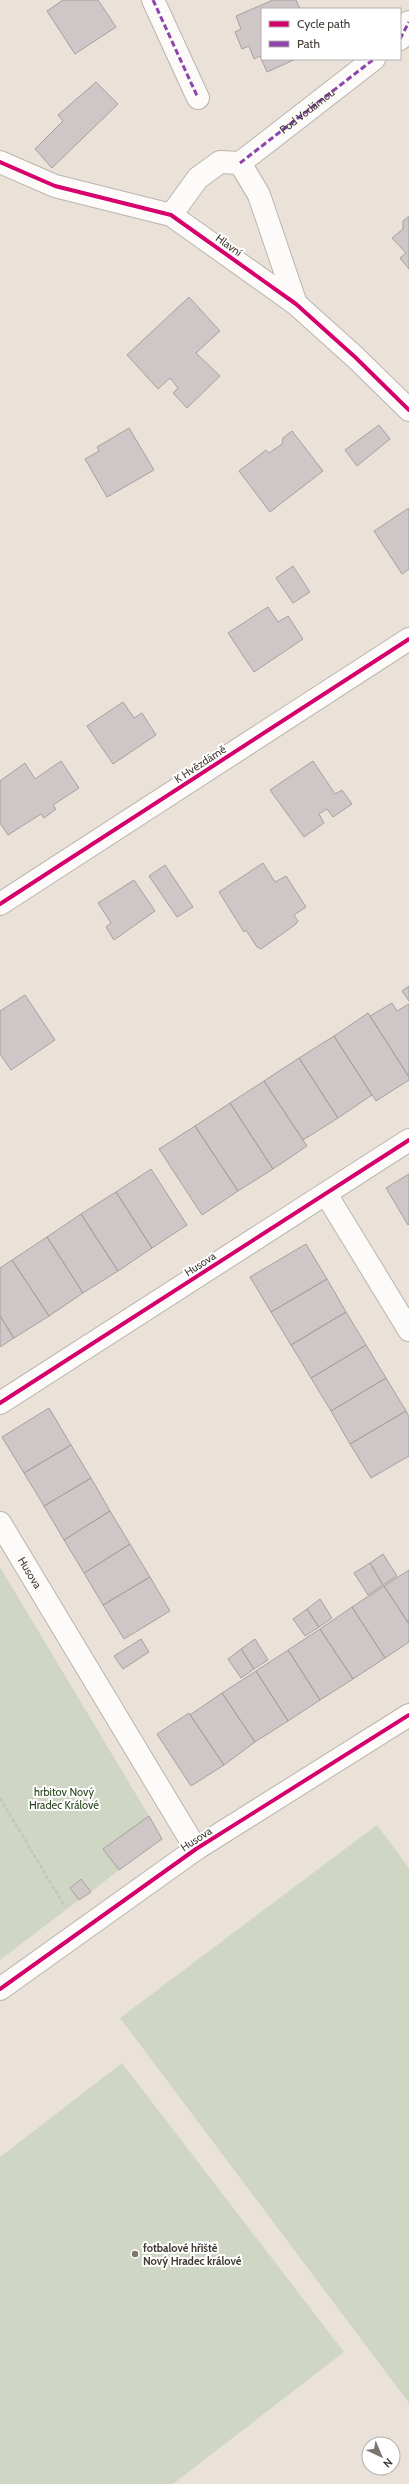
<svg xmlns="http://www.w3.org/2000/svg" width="409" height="2484" viewBox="0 0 409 2484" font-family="Cabin,sans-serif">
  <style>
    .green { fill: #d0d6c4 }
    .building { fill: #cec6c7; stroke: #a6a09f }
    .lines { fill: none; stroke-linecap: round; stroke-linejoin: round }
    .minor-casing { stroke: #bbb4ad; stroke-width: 24 }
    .path { stroke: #c6c3c0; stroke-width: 2.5; stroke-dasharray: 4 2; stroke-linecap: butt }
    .minor { stroke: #fcfbf9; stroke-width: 22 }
    .quiet { stroke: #8e44ad; stroke-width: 3; stroke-dasharray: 6 3; stroke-linecap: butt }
    .cycleway-casing { stroke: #fff; stroke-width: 6 }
    .cycleway { stroke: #d6006c; stroke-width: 4 }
    .poi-dot { fill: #7c756d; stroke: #fff; stroke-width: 1.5 }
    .labels { text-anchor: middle; stroke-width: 4; stroke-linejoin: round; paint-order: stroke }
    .street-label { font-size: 11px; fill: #403a33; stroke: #fff }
    .park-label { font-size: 11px; fill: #254318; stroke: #fff }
    .poi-label { font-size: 11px; font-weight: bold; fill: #403a33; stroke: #fff; text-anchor: start }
  </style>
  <rect width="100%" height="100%" fill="#eae2d9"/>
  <path class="green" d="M0,1567L149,1816L103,1849L119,1870L91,1892L81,1879L70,1888L79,1900L0,1960Z
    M377,1825L409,1868V2403L120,2018Z
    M122,2063L344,2352L173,2484H0V2157Z"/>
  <path class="building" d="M63,0H98L116,27L75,54L47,11Z
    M273,0H296L300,9H262V59H296L267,72L260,56L254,59L249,46L242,49L235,32L241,29L236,16Z
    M96,82L118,104L52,168L35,149L63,121L58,115Z
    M409,216V269L400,258L406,253L392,238L403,229V221Z
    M189,297L220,331L196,353L220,376L187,408L173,393L178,388L170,378L158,389L127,355Z
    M379,425L390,439L357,466L345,450Z
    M129,428L154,470L107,497L85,459L99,451L97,447Z
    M292,431L323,471L270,512L239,471L266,450L269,453L282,444L283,438Z
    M409,508V569L402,574L374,531Z
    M293,566L310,592L293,603L276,578Z
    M268,607L278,622L288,616L303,639L254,672L228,633Z
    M123,702L134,718L142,713L156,735L113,764L87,726Z
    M61,761L79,788L53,805L56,809L44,818L41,814L8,835L0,823V781L25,763L35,779Z
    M313,761L335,794L342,790L352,804L333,817L327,809L319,814L324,823L304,837L270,790Z
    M263,863L275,882L286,876L306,907L294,915L298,921L296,924L261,949L257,947L246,930L244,932L219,892Z
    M165,865L193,907L177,917L149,876Z
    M134,880L155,911L114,940L106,927L111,923L98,903Z
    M409,986V1001L402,991Z
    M25,995L55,1040L11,1070L0,1054V1011Z
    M392,1003L397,1011L409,1004V1077L370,1016Z
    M368,1013L409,1077V1080L376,1101L334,1036Z
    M334,1036L372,1095L338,1118L299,1058Z
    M299,1058L338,1118L303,1140L264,1081Z
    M264,1081L307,1146L273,1169L230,1103Z
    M230,1103L273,1169L238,1191L195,1126Z
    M195,1126L238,1191L202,1215L159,1149Z
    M151,1169L187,1225L152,1248L116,1192Z
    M409,1174V1224L408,1225L386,1188Z
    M116,1192L152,1248L118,1271L81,1214Z
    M81,1214L118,1271L83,1293L47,1237Z
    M47,1237L83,1293L49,1316L12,1260Z
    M306,1244L327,1279L271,1312L250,1277Z
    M12,1260L49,1316L14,1338L0,1316V1268Z
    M327,1279L346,1312L291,1345L271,1312Z
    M346,1312L366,1345L311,1378L291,1345Z
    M0,1316L14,1338L0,1347Z
    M366,1345L386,1378L331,1411L311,1378Z
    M386,1378L406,1411L350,1444L331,1411Z
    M49,1408L71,1445L24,1473L2,1437Z
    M406,1411L409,1417V1456L371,1478L350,1444Z
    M71,1445L91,1478L44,1506L24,1473Z
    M91,1478L110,1511L64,1540L44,1506Z
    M110,1511L130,1544L84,1573L64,1540Z
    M130,1544L150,1577L103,1605L84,1573Z
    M383,1554L397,1576L383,1585L370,1563Z
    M370,1563L383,1585L368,1595L354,1573Z
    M409,1570V1624L384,1586Z
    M150,1577L170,1611L124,1639L103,1605Z
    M384,1586L409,1624V1642L385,1658L352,1607Z
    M320,1599L332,1618L319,1627L307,1609Z
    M352,1607L385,1658L353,1679L320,1629Z
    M307,1609L319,1627L305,1636L293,1619Z
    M320,1629L353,1679L320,1700L288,1650Z
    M141,1639L149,1652L123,1669L114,1656Z
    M255,1639L268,1660L254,1669L241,1649Z
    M241,1649L254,1669L241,1678L228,1659Z
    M288,1650L320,1700L288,1721L256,1671Z
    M256,1671L288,1721L255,1742L222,1693Z
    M222,1693L255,1742L224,1765L190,1715Z
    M189,1713L224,1765L191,1786L157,1734Z
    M149,1816L162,1839L119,1870L103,1849Z
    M81,1879L91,1892L79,1900L70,1888Z"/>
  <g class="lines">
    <defs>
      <g id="minor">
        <path d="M153,0L198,98"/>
        <path d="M400,39L409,22"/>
        <path d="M0,162L55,186L171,215L296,304L355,357L409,410"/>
        <path d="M240,163L259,195L296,304"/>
        <path d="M171,215L198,178L220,162L240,163L374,59"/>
        <path d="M0,904L409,639"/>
        <path d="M326,1194L409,1330"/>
        <path d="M0,1403L409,1140"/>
        <path id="s1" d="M0,1523L196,1849"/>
        <path d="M0,1989L196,1849L409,1715"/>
      </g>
    </defs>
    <use href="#minor" class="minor-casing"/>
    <path class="path" d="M0,1798L65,1907"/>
    <use href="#minor" class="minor"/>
    <g class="quiet">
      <path d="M153,0L198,98"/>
      <path d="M400,39L409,22"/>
      <path id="s2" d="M240,163L374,59"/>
    </g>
    <defs>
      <path id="cycleway" d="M0,162L55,186L171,215L296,304L355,357L409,410
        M0,904L409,639
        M0,1403L409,1140
        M0,1989L196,1849L409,1715"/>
    </defs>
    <use href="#cycleway" class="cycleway-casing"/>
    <use href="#cycleway" class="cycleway"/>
  </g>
  <circle class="poi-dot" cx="135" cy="2254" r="4"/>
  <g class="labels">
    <g class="street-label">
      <text dy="4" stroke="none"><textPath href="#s2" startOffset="85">Pod Vodárnou</textPath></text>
      <text transform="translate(229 245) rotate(36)" y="4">Hlavní</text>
      <text transform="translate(200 764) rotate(-33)" y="4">K Hvězdárně</text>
      <text transform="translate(200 1264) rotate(-33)" y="4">Husova</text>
      <text dy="4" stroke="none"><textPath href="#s1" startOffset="58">Husova</textPath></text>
      <text transform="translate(196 1839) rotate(-33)" y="4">Husova</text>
    </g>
    <g class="park-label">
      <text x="64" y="1796">hrbitov Nový<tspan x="64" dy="13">Hradec Králové</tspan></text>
    </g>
    <g class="poi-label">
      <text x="143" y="2252">fotbalové hřiště<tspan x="143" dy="13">Nový Hradec králové</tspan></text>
    </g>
  </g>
  <rect x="261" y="8" width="140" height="52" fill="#ffffff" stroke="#b3b0ad"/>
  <rect x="269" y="21" width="20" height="6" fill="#d6006c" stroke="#b3b0ad"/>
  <text x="297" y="28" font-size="12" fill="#403a33">Cycle path</text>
  <rect x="269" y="41" width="20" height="6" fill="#8e44ad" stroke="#b3b0ad"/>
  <text x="297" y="48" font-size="12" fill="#403a33">Path</text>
  <g transform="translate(381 2456) rotate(136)"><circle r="19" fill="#ffffff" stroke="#b3b0ad"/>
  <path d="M0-3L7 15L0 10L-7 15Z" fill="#7c756d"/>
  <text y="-6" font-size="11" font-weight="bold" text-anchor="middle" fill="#403a33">N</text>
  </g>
</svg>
